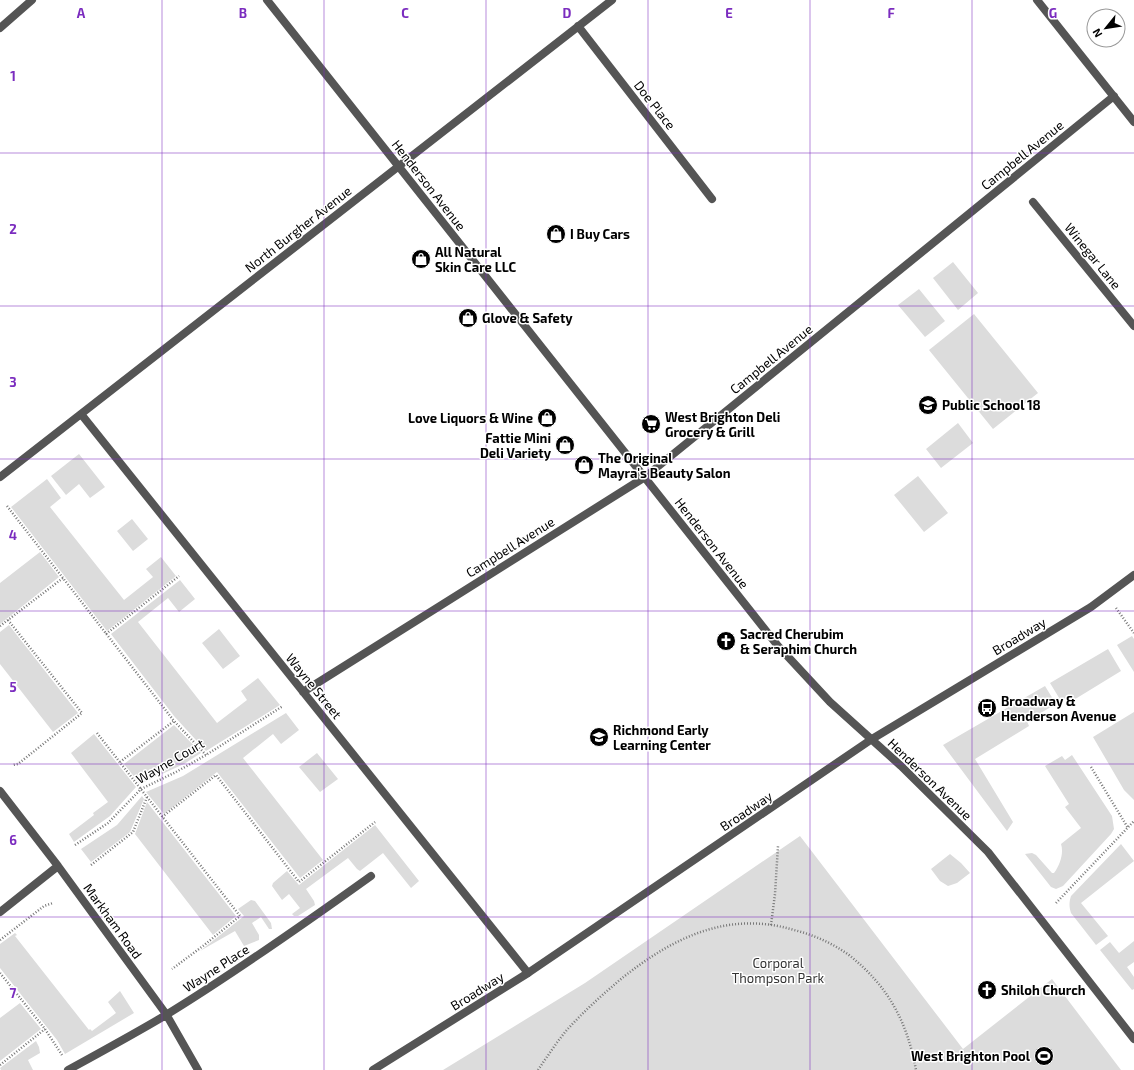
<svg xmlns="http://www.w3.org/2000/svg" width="1134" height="1070" viewBox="0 0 1134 1070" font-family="'Exo 2',sans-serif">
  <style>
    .green { fill: #dcdcdc }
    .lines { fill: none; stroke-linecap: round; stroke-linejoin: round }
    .path { stroke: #777; stroke-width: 2.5; stroke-dasharray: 1 2; stroke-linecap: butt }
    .minor { stroke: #555; stroke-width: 8 }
    .tertiary { stroke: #555; stroke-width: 8 }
    .grid { fill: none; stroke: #7b2cbf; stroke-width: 1; stroke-opacity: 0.55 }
    .labels { text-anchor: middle; stroke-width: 3; stroke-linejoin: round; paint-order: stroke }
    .street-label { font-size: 13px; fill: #000; stroke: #fff }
    .poi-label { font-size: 13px; font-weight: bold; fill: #000; stroke: #fff; text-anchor: start }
    .park-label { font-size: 13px; fill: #333; stroke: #fff }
    .grid-label { font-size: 13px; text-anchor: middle; font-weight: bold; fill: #7b2cbf; stroke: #fff; stroke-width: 3; stroke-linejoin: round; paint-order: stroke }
  </style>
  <rect width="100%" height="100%" fill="#fff"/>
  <path class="green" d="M953,262L978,293L958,310L933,278Z
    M919,289L945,321L925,337L898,305Z
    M974,314L1038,393L993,429L929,350Z
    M958,423L973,443L941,468L926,449Z
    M79,454L105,487L90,498L79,484L66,495L51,476Z
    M918,476L948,513L924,532L894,495Z
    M47,479L61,498L50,507L124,600L153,577L146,569L161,557L176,576L107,631L11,507Z
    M132,519L148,539L133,551L117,531Z
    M40,552L59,577L0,624V583Z
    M180,580L195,599L179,612L168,598L138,622L217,723L247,700L241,691L258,678L280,705L206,751L174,716L111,634Z
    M9,625L78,713L53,732L0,664V632Z
    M219,629L240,656L223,669L202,643Z
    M1132,636L1134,639V672L1117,645Z
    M1108,649L1121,671L1072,701L1069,696L1061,701L1050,683Z
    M1045,686L1056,704L1027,721L1029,726L975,759L1013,822L1007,831L943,745Z
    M1134,712V800L1124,790L1093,737Z
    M286,713L299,730L281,744L273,734L243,758L323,860L300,878L217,772L164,814L146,792L183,776Z
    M174,725L201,753L184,764L140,784L124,764Z
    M94,734L136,787L110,816L74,842L69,834L94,815L93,813L108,802L71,753Z
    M317,753L338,779L320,792L299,767Z
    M1072,755L1112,816L1114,829L1111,834L1063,886L1056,889L1051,887L1025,854L1032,853L1036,855L1052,873H1054C1060,865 1064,853 1061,844L1081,828L1065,807L1069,804L1045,766L1062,756L1065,760Z
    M142,796L144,799L130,832L91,862L81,849L117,825Z
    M147,802L236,916L213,935L135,834Z
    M375,825L419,881L411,888L383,853L360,871L357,869L348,858L306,889L314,901L315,905L298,916H294L292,914L300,908L289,894L282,900L272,886L273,883L287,871L299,885Z
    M800,836L963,1049L1052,979L1121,1070H443L585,983Z
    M1121,844L1134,861L1081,903L1108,936L1096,945L1071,913C1069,907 1069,902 1071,896Z
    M950,854L961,863L970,873L957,883L948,886L940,881L931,869Z
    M251,900L255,901L271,923L272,929H269L261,917L252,923L259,935V940L244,946L235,931L200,951L244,916L238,909Z
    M15,933L17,935L15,936L89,1030L90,1029L92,1031L116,1013L108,1002L120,991L134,1013L65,1054L57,1040L0,968V944Z
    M1134,941V962L1127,967L1134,977V989L1132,990L1100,950L1110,942L1119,953Z
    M20,1003L41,1029L0,1061V1018Z
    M36,1041L39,1047L40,1053L28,1060L33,1070H1L0,1068Z"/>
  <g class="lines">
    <path class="path" d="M7,506L174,721L206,755
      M1116,608L1134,633
      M8,620L82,713L18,764L13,765
      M0,626L63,578
      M106,634L179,576
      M97,733L240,916L203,946L172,969
      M120,762L174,721
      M1091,767L1128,828
      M162,817L216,775L299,882L375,822
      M75,845L108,823L141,789L176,772L206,755L283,706
      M91,865L133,832L147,797
      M1056,903L1134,821
      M771,925L775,894L778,846
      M0,940L44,906L53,903
      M0,973L45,1029L62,1055
      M0,1065L45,1029
      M538,1070C547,1057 556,1043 566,1031C583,1012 602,995 621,979C672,938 728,910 794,930C814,935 832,943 849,955C888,986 907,1021 916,1070"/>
    <path class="minor" d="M1037,0L1134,122
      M578,26L712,199
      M0,28L32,0
      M1033,202L1134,326
      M81,414L528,973
      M0,477L612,0
      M303,692L645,477L1114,96
      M0,791L58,866L166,1014L198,1070
      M0,912L58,866
      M68,1070C101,1052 134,1034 166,1015C236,972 304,924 371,876"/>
    <path class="tertiary" d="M267,0L778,646L830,702L901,766L988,852L1134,1039
      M373,1070L528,973L872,739L1091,607L1134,575"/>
  </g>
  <path class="grid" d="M162,0V1070M324,0V1070M486,0V1070M648,0V1070M810,0V1070M972,0V1070M0,153H1134M0,306H1134M0,459H1134M0,611H1134M0,764H1134M0,917H1134"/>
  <defs>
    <symbol id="shop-disc" viewBox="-11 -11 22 22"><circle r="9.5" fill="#000" stroke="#fff"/><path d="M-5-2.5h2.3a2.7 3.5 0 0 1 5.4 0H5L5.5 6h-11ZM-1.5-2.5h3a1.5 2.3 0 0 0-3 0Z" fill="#fff"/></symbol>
    <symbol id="school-disc" viewBox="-11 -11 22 22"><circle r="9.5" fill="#000" stroke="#fff"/><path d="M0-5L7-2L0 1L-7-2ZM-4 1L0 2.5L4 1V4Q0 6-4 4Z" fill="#fff"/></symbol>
    <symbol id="supermarket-disc" viewBox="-11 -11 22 22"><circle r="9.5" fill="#000" stroke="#fff"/><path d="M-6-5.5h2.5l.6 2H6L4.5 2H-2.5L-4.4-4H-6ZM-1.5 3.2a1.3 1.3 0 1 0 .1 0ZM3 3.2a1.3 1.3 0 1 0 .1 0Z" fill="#fff"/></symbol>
    <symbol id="church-disc" viewBox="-11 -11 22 22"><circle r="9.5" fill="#000" stroke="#fff"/><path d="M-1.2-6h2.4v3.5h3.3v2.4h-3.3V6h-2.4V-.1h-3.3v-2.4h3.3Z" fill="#fff"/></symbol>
    <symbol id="bus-disc" viewBox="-11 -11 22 22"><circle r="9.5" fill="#000" stroke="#fff"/><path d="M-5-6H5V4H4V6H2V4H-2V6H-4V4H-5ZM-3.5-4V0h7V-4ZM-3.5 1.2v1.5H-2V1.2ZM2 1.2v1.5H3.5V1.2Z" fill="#fff"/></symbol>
    <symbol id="stadium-disc" viewBox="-11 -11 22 22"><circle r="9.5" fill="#000" stroke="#fff"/><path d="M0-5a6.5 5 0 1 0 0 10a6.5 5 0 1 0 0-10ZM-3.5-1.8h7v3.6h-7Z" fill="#fff"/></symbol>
  </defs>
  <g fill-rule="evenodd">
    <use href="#shop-disc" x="545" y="223" width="22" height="22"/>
    <use href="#shop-disc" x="410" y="248" width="22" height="22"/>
    <use href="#shop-disc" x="457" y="307" width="22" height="22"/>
    <use href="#school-disc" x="917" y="394" width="22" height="22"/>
    <use href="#shop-disc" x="536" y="407" width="22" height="22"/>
    <use href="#supermarket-disc" x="640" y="413" width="22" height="22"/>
    <use href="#shop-disc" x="554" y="434" width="22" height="22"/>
    <use href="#shop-disc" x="573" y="454" width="22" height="22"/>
    <use href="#church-disc" x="715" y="630" width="22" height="22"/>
    <use href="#bus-disc" x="976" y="697" width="22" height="22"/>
    <use href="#school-disc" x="588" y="726" width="22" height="22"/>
    <use href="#church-disc" x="976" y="979" width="22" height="22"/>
    <use href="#stadium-disc" x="1033" y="1045" width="22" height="22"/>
  </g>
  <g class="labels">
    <g class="street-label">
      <text transform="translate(655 105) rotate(52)" y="5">Doe Place</text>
      <text transform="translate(1022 155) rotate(-39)" y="5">Campbell Avenue</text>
      <text transform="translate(429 185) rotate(52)" y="5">Henderson Avenue</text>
      <text transform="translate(298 229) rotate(-38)" y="5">North Burgher Avenue</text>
      <text transform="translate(1093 256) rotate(51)" y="5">Winegar Lane</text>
      <text transform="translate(771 359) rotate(-39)" y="5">Campbell Avenue</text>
      <text transform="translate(712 543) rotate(52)" y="5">Henderson Avenue</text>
      <text transform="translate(510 547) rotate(-32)" y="5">Campbell Avenue</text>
      <text transform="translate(1019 636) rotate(-31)" y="5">Broadway</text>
      <text transform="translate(314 686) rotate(51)" y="5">Wayne Street</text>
      <text transform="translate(170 761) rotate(-30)" y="5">Wayne Court</text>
      <text transform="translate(930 779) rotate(44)" y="5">Henderson Avenue</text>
      <text transform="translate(746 811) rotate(-34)" y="5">Broadway</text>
      <text transform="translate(113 921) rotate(54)" y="5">Markham Road</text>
      <text transform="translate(216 968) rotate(-33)" y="5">Wayne Place</text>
      <text transform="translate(477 991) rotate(-32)" y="5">Broadway</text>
    </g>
    <g class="poi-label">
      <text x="570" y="239">I Buy Cars</text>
      <text x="435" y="257">All Natural<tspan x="435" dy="15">Skin Care LLC</tspan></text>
      <text x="482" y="323">Glove &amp; Safety</text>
      <text x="942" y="410">Public School 18</text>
      <text x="665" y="422">West Brighton Deli<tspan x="665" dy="15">Grocery &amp; Grill</tspan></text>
      <text x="533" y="423" text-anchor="end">Love Liquors &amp; Wine</text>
      <text x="551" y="443" text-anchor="end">Fattie Mini<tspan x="551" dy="15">Deli Variety</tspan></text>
      <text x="598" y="463">The Original<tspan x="598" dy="15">Mayra's Beauty Salon</tspan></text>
      <text x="740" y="639">Sacred Cherubim<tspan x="740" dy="15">&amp; Seraphim Church</tspan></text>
      <text x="1001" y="706">Broadway &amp;<tspan x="1001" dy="15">Henderson Avenue</tspan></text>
      <text x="613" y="735">Richmond Early<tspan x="613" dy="15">Learning Center</tspan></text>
      <text x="1001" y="995">Shiloh Church</text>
      <text x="1030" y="1061" text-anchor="end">West Brighton Pool</text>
    </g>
    <g class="park-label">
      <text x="778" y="968">Corporal<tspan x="778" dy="15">Thompson Park</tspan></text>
    </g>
  </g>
  <g class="grid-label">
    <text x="81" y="18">A</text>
    <text x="243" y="18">B</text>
    <text x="405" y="18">C</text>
    <text x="567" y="18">D</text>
    <text x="729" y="18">E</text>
    <text x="891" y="18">F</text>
    <text x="1053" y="18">G</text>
    <text x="13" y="81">1</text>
    <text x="13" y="234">2</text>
    <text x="13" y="387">3</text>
    <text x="13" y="540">4</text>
    <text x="13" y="692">5</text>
    <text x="13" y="845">6</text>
    <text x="13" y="998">7</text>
  </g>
  <g transform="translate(1106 28) rotate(240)"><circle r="19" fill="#ffffff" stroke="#999999"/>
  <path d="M0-3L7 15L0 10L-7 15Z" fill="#000000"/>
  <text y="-6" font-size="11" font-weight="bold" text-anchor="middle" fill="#000000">N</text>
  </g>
</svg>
